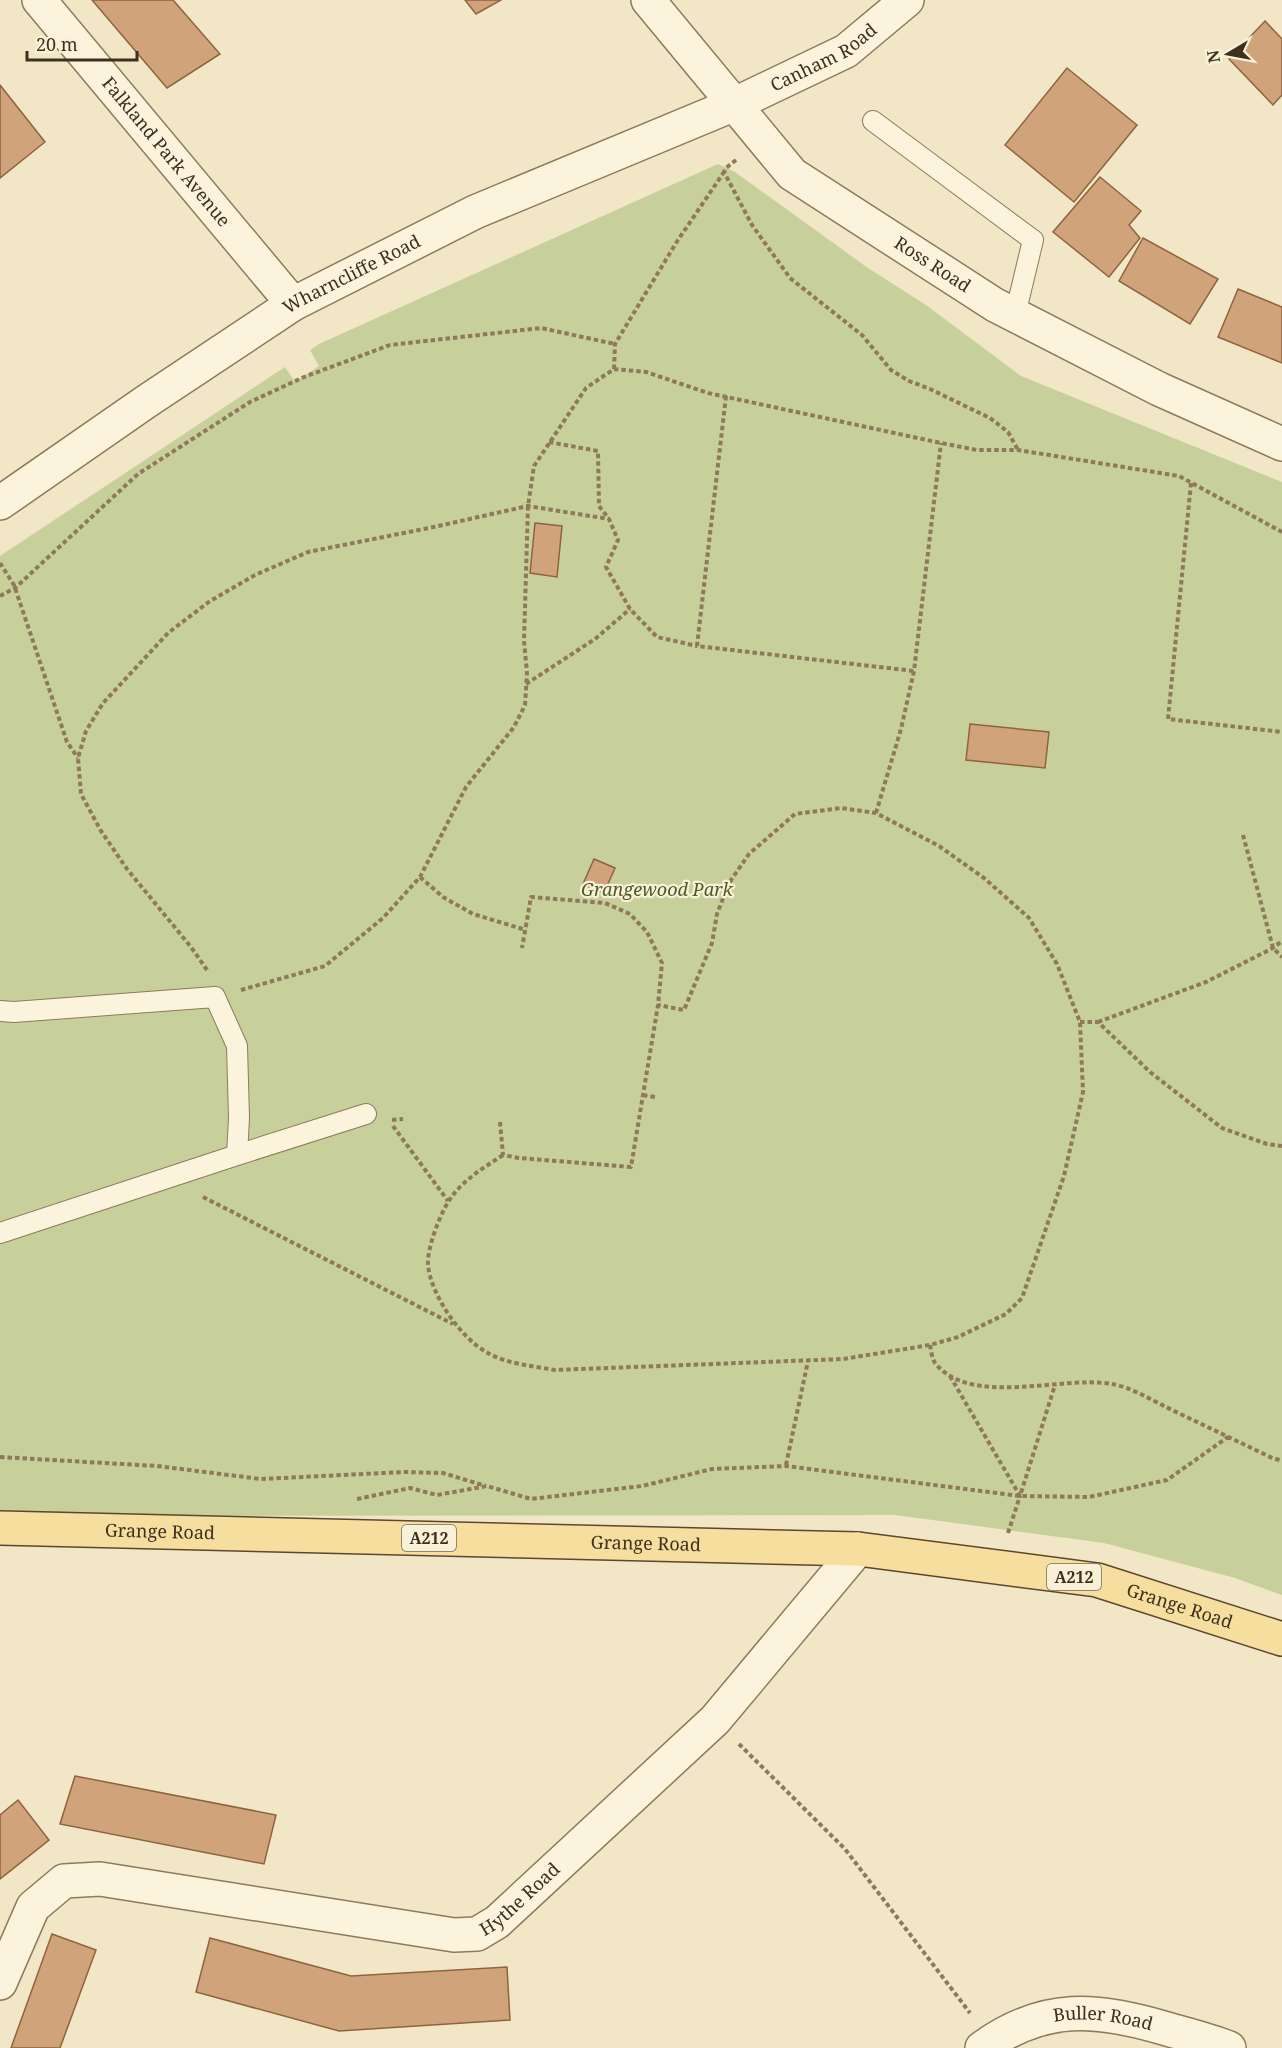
<svg xmlns="http://www.w3.org/2000/svg" width="1282" height="2048" viewBox="0 0 1282 2048" font-family="'Noto Serif',serif">
  <style>
    .green { fill: #c7d09a }
    .building { fill: #d1a37b; stroke: #8f633f; stroke-width: 1.5 }
    .lines { fill: none; stroke-linecap: round; stroke-linejoin: round }
    .service-casing { stroke: #8e795b; stroke-width: 22 }
    .minor-casing { stroke: #8e795b; stroke-width: 36 }
    .primary-casing { stroke: #5c462f; stroke-width: 36 }
    .path { stroke: #8e795b; stroke-width: 4; stroke-dasharray: 4.5 3; stroke-linecap: butt }
    .service { stroke: #fbf3db; stroke-width: 20 }
    .minor { stroke: #fbf3db; stroke-width: 33 }
    .primary { stroke: #f5de9e; stroke-width: 33 }
    .labels { text-anchor: middle; stroke-width: 4.5; stroke-linejoin: round; paint-order: stroke }
    .shield { fill: #f8f0d7; stroke: #766a56; stroke-width: 1.5 }
    .shield-label { font-size: 16px; font-weight: bold; fill: #3e301f }
    .street-label { font-size: 18px; fill: #3e301f; stroke: #f8f0d7 }
    .park-label { font-size: 18px; font-style: italic; fill: #4b5b25; stroke: #f8f0d7 }
  </style>
  <rect width="100%" height="100%" fill="#f1e7c7"/>
  <path class="green" d="M718,164L735,172L868,268L926,305L1021,376L1282,482V1595L1235,1578L1104,1543L895,1515L0,1516V556L285,367L295,382L319,366L310,350L319,344Z"/>
  <path class="building" d="M92,0H173L220,54L167,88Z
    M465,0H501L476,14Z
    M1265,21L1282,39V95L1273,105L1229,59Z
    M1067,68L1137,125L1074,202L1005,145Z
    M0,85L45,142L0,178Z
    M1100,177L1141,211L1129,225L1140,238L1109,277L1053,232Z
    M1143,238L1218,279L1190,324L1119,281Z
    M1238,289L1282,307V363L1218,337Z
    M535,523L562,526L557,577L530,573Z
    M970,724L1049,732L1045,768L966,760Z
    M594,859L615,868L604,893L583,884Z
    M75,1776L276,1815L264,1864L60,1824Z
    M18,1800L49,1840L0,1879V1815Z
    M52,1934L96,1950L60,2048H11Z
    M210,1938L351,1976L507,1967L510,2020L339,2031L196,1992Z"/>
  <g class="lines">
    <defs>
      <path id="service" d="M873,121L1033,240L1015,315
        M0,1011L14,1012L215,997L237,1046L239,1118L237,1155
        M0,1233L237,1155L366,1114"/>
      <g id="minor">
        <path id="s1" d="M39,0L293,304"/>
        <path id="s2" d="M648,0L792,174L995,305L1159,389L1282,444"/>
        <path id="s3" d="M0,503L147,401L293,304L475,212L735,104L846,51L907,0"/>
        <path id="s4" d="M0,1983L33,1907L64,1881L100,1879L454,1935L477,1934L497,1922L715,1720L858,1549"/>
        <path id="s5" d="M982,2048C1044,2003 1097,2008 1167,2029C1188,2035 1209,2040 1229,2048"/>
      </g>
      <g id="primary">
        <path id="s6" d="M0,1528L858,1549L1097,1580L1282,1639"/>
      </g>
    </defs>
    <use href="#service" class="service-casing"/>
    <use href="#minor" class="minor-casing"/>
    <use href="#primary" class="primary-casing"/>
    <path class="path" d="M736,160L726,168L724,172L752,225L790,278L862,335L891,370L909,381L930,389L990,418L1008,432L1018,450
      M614,369L615,344L676,243L724,172
      M726,396L697,646L914,671
      M549,442L598,451L599,506L609,519L618,540L606,567L630,609L657,637L697,646
      M1191,483L1168,719L1282,732
      M0,563L14,585L67,742L78,758
      M0,596L15,588L138,474L250,402L304,377L390,345L541,328L615,344
      M526,684L595,639L630,609
      M876,813L901,729L914,671L941,443
      M1243,835L1273,948L1282,957
      M420,877L443,897L473,914L526,930
      M207,970L191,947L127,869L101,831L81,794L78,758L86,731L103,703L168,633L210,601L255,575L308,552L429,528L528,506L609,519
      M241,990L325,966L383,918L420,877L466,787L514,727L525,705L527,673L524,641L528,506L534,466L586,388L614,369L646,372L708,393L941,443L977,450H1018L1179,476L1282,532
      M1080,1022H1098L1150,1072L1222,1128L1267,1144L1282,1146
      M1098,1022L1206,982L1273,948L1282,941
      M643,1095L655,1097
      M392,1120L403,1119
      M500,1122L503,1155L519,1158L631,1167L658,1005L662,963L647,932L630,914L605,903L531,897L522,948
      M393,1126L448,1201
      M503,1155C485,1167 466,1178 453,1195C442,1208 427,1247 428,1264C430,1294 461,1339 488,1353C507,1364 533,1366 555,1370L843,1359L930,1345L958,1337L1006,1314L1022,1298L1064,1176L1083,1092L1080,1022L1057,964L1029,918L984,878L939,846L876,813L841,808L795,814L749,854L729,883L717,914L712,943L684,1010L658,1005
      M203,1197L453,1324
      M930,1345C931,1351 932,1358 935,1363C971,1408 1062,1375 1112,1384C1130,1387 1150,1399 1166,1407C1201,1424 1235,1440 1270,1457L1282,1461
      M950,1376L1020,1496L1055,1385
      M0,1457L157,1466L261,1479L404,1472L443,1473L486,1486
      M786,1465L808,1361
      M357,1499L410,1488L437,1495L487,1486L531,1499L642,1486L712,1469L786,1466L1020,1496L1089,1497L1167,1480L1228,1437
      M1008,1533L1020,1496
      M739,1744L845,1849L970,2013"/>
    <use href="#service" class="service"/>
    <use href="#minor" class="minor"/>
    <use href="#primary" class="primary"/>
  </g>
  <g class="labels">
    <g class="shield">
      <rect x="402" y="1525" width="54" height="26" rx="4.5"/>
      <rect x="1047" y="1564" width="54" height="26" rx="4.5"/>
    </g>
    <g class="shield-label">
      <text x="429" y="1544">A212</text>
      <text x="1074" y="1583">A212</text>
    </g>
    <g class="street-label">
      <text dy="6" stroke="none"><textPath href="#s3" startOffset="940">Canham Road</textPath></text>
      <text dy="6" stroke="none"><textPath href="#s1" startOffset="198">Falkland Park Avenue</textPath></text>
      <text dy="6" stroke="none"><textPath href="#s2" startOffset="393">Ross Road</textPath></text>
      <text dy="6" stroke="none"><textPath href="#s3" startOffset="420">Wharncliffe Road</textPath></text>
      <text dy="6" stroke="none"><textPath href="#s6" startOffset="160">Grange Road</textPath></text>
      <text dy="6" stroke="none"><textPath href="#s6" startOffset="646">Grange Road</textPath></text>
      <text dy="6" stroke="none"><textPath href="#s6" startOffset="1186">Grange Road</textPath></text>
      <text dy="6" stroke="none"><textPath href="#s4" startOffset="596">Hythe Road</textPath></text>
      <text dy="6" stroke="none"><textPath href="#s5" startOffset="129">Buller Road</textPath></text>
    </g>
    <g class="park-label">
      <text x="657" y="896">Grangewood Park</text>
    </g>
  </g>
  <g transform="translate(1228 54) rotate(260)" stroke="#f8f0d7" stroke-width="4.5" paint-order="stroke">
  <path d="M0-4.5L10 22L0 15L-10 22Z" fill="#3e301f"/>
  <text y="-9" font-size="16" font-weight="bold" text-anchor="middle" fill="#3e301f">N</text>
  </g>
  <path d="M27 51v9h110v-9" fill="none" stroke="#3e301f" stroke-width="3"/>
  <text x="36" y="51" font-size="18" fill="#3e301f" stroke="#f8f0d7" stroke-width="4.5" paint-order="stroke">20 m</text>
</svg>
